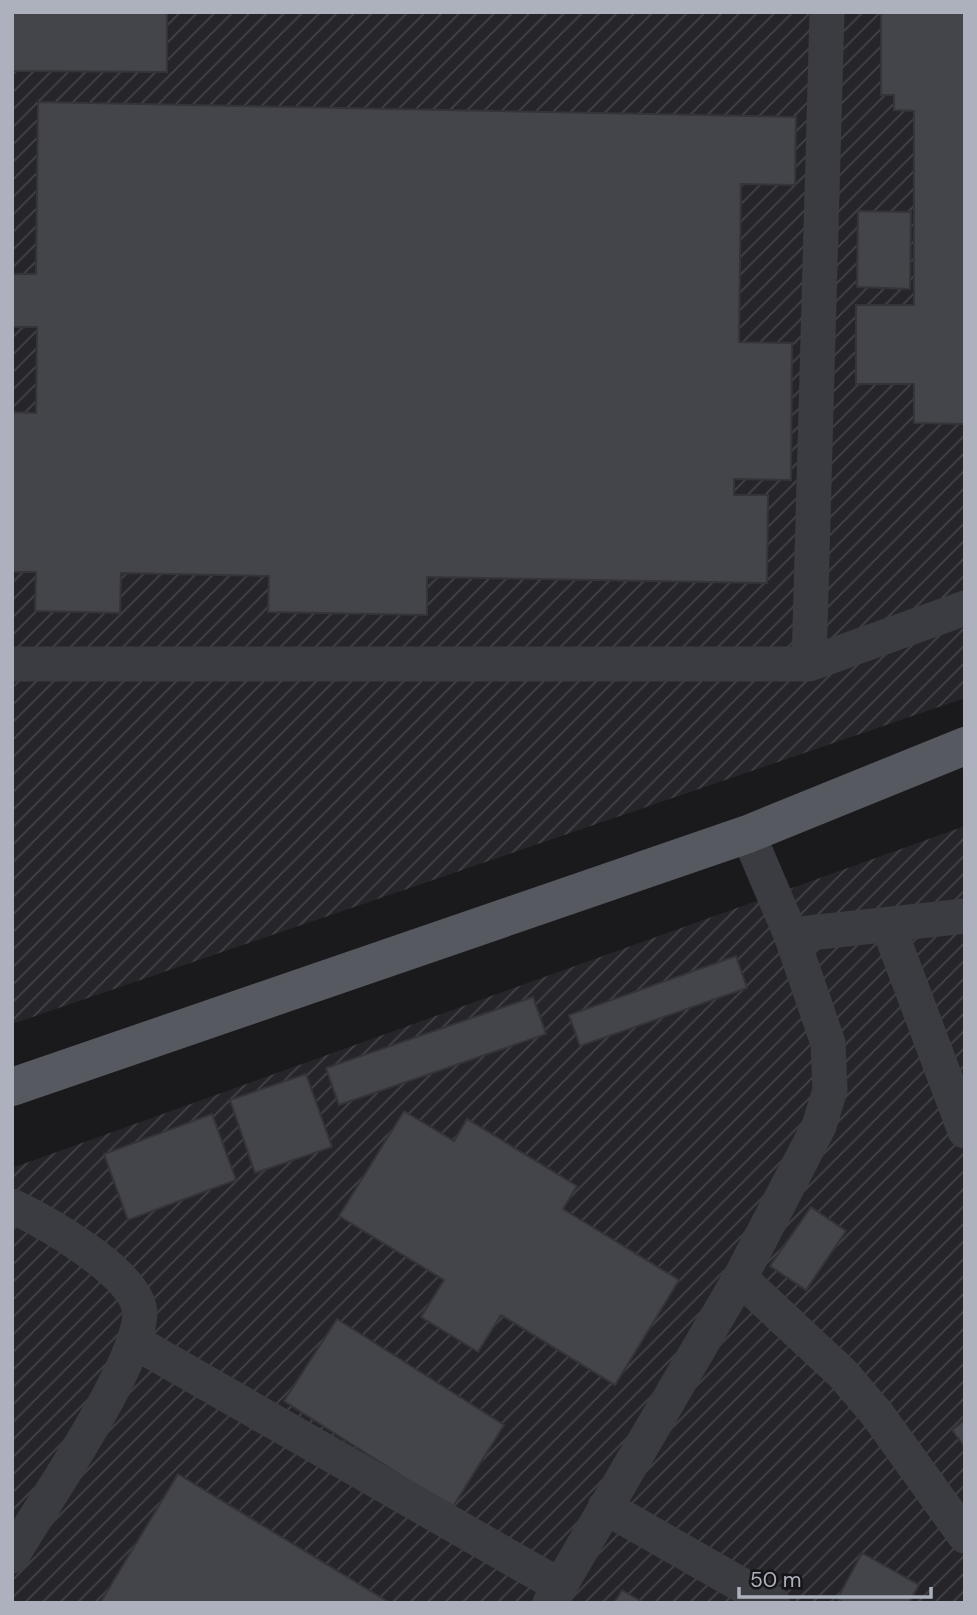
<svg xmlns="http://www.w3.org/2000/svg" width="977" height="1615" viewBox="0 0 977 1615" font-family="'DM Sans',sans-serif">
  <style>
    .industrial { fill: url(#industrial-furrows) }
    .building { fill: #44454a; stroke: #343439; stroke-width: 2 }
    .lines { fill: none; stroke-linecap: round; stroke-linejoin: round }
    .minor { stroke: #3b3c42; stroke-width: 35 }
    .major { stroke: #575961; stroke-width: 38 }
  </style>
  <defs>
    <pattern id="industrial-furrows" width="10" height="10" patternUnits="userSpaceOnUse" patternTransform="scale(1.75)"><rect width="10" height="10" fill="#26262a"/><path d="M-1 1l2-2M0 10L10 0M9 11l2-2" fill="none" stroke="#434347"/></pattern>
  </defs>
  <rect width="100%" height="100%" fill="#1a1a1d"/>
  <path class="industrial" d="M12,12H965V698L12,1024Z
    M965,826V1603H12V1168Z"/>
  <path class="building" d="M12,12H167V72L12,71Z
    M881,12H965V424L914,423V384H856V305H914V111L894,110V95H881Z
    M38,102L796,117L795,185L741,184L739,342L792,343L791,480L734,479V495H768L767,583L427,577V615L268,612L269,576L121,573L120,613L35,611L36,572H12V412L36,413L37,327H12V274H36Z
    M858,211L911,212L910,289L857,287Z
    M736,956L747,988L580,1046L569,1015Z
    M533,997L546,1034L339,1105L326,1068Z
    M306,1074L332,1147L255,1173L230,1100Z
    M404,1111L454,1141L467,1119L577,1186L563,1209L679,1280L615,1385L501,1315L478,1352L421,1317L444,1280L339,1216Z
    M212,1114L236,1180L128,1220L104,1154Z
    M811,1207L846,1231L806,1290L770,1266Z
    M337,1319L504,1425L452,1508L284,1401Z
    M965,1420V1447L952,1430Z
    M178,1474L390,1603H100Z
    M862,1553L919,1585L909,1603H844L837,1599Z
    M622,1590L644,1603H614Z"/>
  <g class="lines">
    <path class="minor" d="M12,664H809L965,608
      M809,664L827,12
      M888,925L965,1131
      M791,935L965,916
      M12,1206C46,1222 130,1270 139,1307C150,1350 38,1511 12,1556
      M740,1278L843,1374L877,1414L965,1536
      M135,1342L560,1586
      M605,1507L773,1603
      M550,1603L740,1278L819,1126L830,1090L828,1043L791,935L748,834"/>
    <path class="major" d="M12,1087L748,834L965,746"/>
  </g>
  <rect width="977" height="1615" fill="none" stroke="#acb1bd" stroke-width="28"/>
  <path d="M739 1587v10h192v-10" fill="none" stroke="#acb1bd" stroke-width="3.5"/>
  <text x="750" y="1587" font-size="21" fill="#acb1bd" stroke="#151518" stroke-width="5" paint-order="stroke">50 m</text>
</svg>
